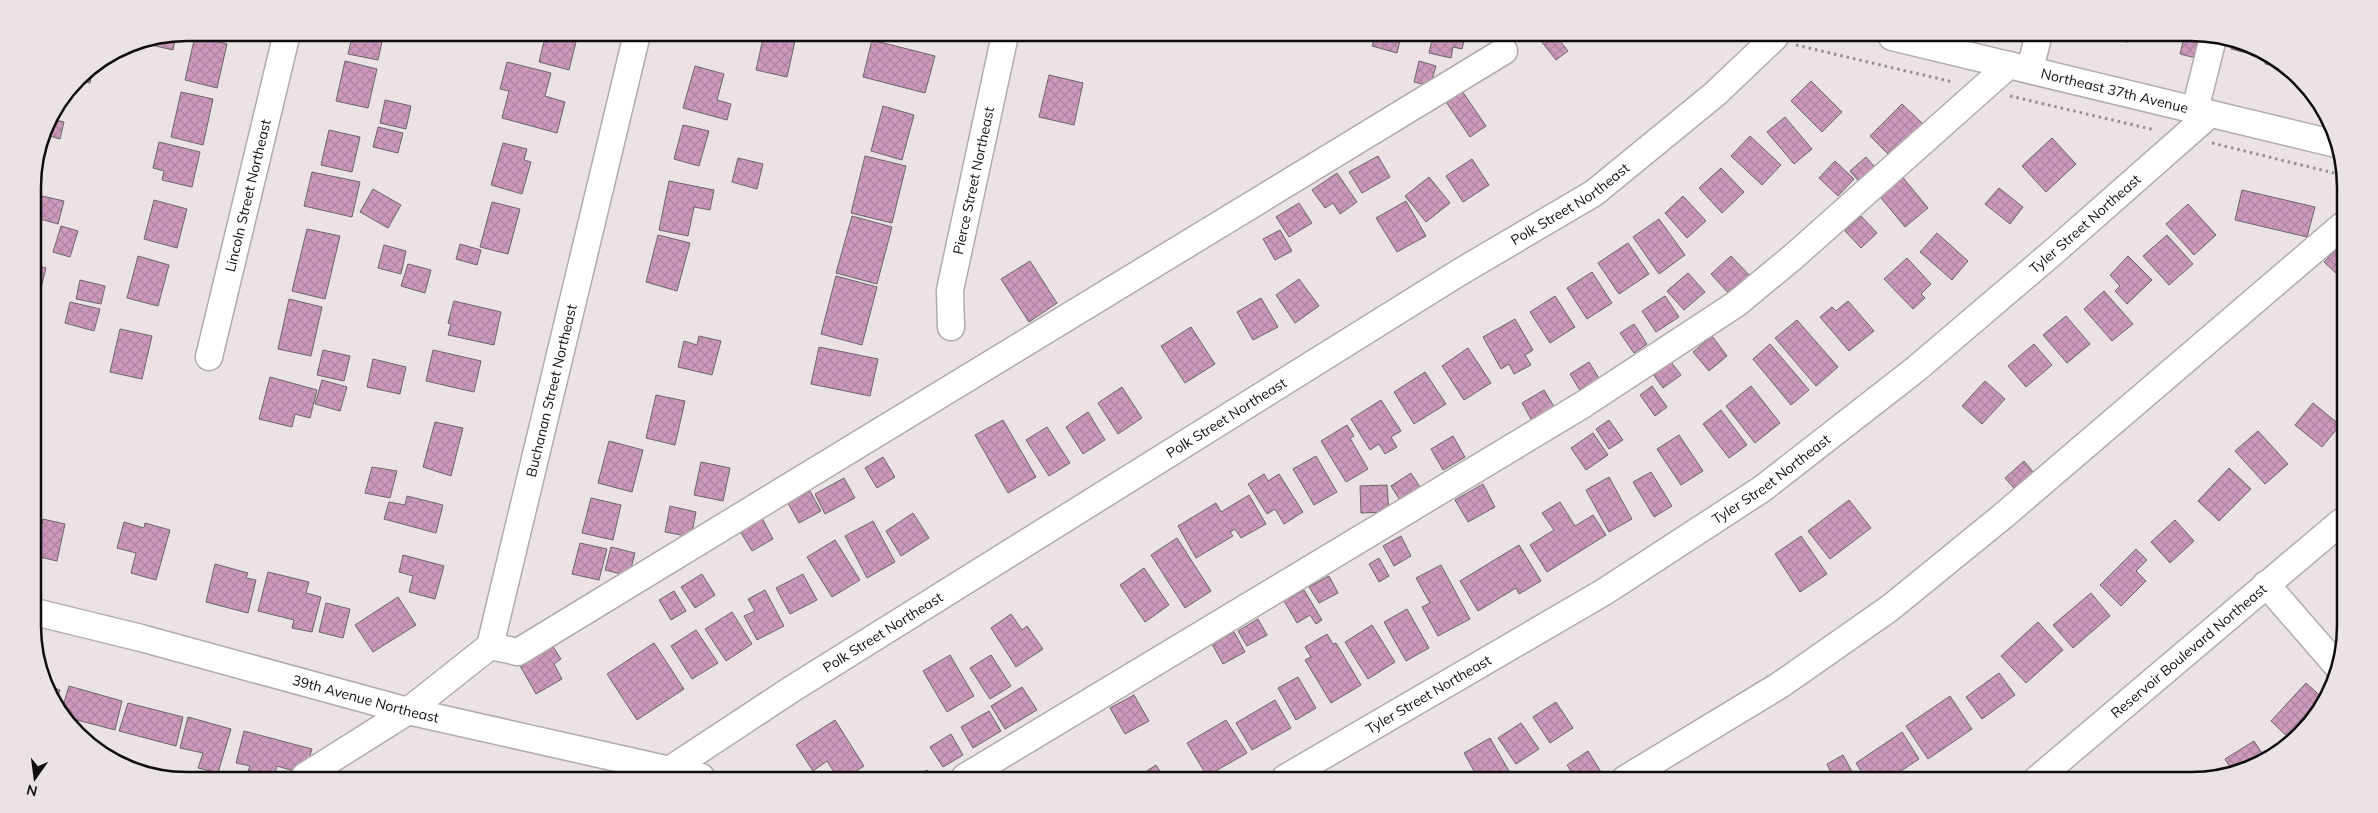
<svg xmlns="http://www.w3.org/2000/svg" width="2378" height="813" viewBox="0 0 2378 813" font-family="Mulish,sans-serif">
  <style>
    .building { fill: url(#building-cross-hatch); stroke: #6b6669 }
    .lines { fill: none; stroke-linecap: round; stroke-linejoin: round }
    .minor-casing { stroke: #b2abac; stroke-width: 29 }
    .path { stroke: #958f91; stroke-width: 3; stroke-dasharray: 2.5 4; stroke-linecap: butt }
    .minor { stroke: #fff; stroke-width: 26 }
    .labels { text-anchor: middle; stroke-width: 4; stroke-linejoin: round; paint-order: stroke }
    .street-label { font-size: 14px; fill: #100d0e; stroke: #eae2e4 }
    .rim { fill: none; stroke: #100d0e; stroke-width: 2.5 }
  </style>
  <defs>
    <pattern id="building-cross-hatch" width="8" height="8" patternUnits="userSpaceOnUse" patternTransform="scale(1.25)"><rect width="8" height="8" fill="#cc99bc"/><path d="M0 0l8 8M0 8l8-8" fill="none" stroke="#ae83a0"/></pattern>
  </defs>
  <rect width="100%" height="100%" fill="#eae2e4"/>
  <path class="building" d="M353,33H384L378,60L348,54Z
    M546,33L578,34L569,70L539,62Z
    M764,34L795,41L787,77L756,70Z
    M920,34H943L942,39Z
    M176,35L173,50L147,44L148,40Z
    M195,36L227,44L217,88L185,80Z
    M1375,36H1401L1397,53L1372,46Z
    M1433,36H1465L1462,49L1453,47L1451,58L1429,53Z
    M1548,36H1556L1568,51L1556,60L1541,41Z
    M2103,38H2129L2128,42Z
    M2184,38H2200L2196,58L2180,54Z
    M2233,39L2276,58L2289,69L2265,64L2266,58L2231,49Z
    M872,40L935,56L925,93L863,77Z
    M345,61L377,69L368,108L336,101Z
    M1419,61L1436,66L1430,86L1414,82Z
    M507,62L551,73L545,96L565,102L557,133L502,118L509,91L500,89Z
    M695,66L724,74L717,100L731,104L727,120L683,108Z
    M93,68L90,83L77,80L78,78Z
    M1049,75L1083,83L1074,125L1039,117Z
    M1811,81L1842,112L1822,132L1791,101Z
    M1462,91L1486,126L1470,137L1446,102Z
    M181,92L213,99L203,145L171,137Z
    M385,100L411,106L406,129L380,123Z
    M1902,104L1923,124L1890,156L1870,136Z
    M883,106L914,115L902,160L871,151Z
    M54,113L58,114L56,120L64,122L60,139L43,134Z
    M1785,117L1812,149L1794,164L1767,132Z
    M683,125L709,131L699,166L674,159Z
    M378,127L403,133L398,153L373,147Z
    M329,130L360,137L352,172L321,165Z
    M1750,136L1781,165L1762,185L1731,156Z
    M2052,138L2076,164L2046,192L2022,166Z
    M159,142L200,152L192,187L162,180L164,171L153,168Z
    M503,143L527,149L524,160L531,162L522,194L491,185Z
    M865,156L906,166L892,223L851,213Z
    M1378,156L1390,177L1362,193L1349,172Z
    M1866,157L1878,171L1862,185L1850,171Z
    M738,158L763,164L757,189L732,182Z
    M1472,159L1489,185L1463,202L1446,176Z
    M1835,161L1854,179L1838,196L1819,178Z
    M1721,168L1744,192L1722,213L1699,188Z
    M312,172L360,182L352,217L304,206Z
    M1337,173L1357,202L1340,214L1333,203L1325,208L1312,190Z
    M1900,174L1928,208L1905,227L1877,193Z
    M1429,177L1450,203L1426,222L1405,196Z
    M669,181L714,190L710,210L694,207L688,236L659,230Z
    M1999,188L2023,207L2010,224L1985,204Z
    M373,189L401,205L388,228L360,212Z
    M2242,190L2315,207L2307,237L2235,220Z
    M33,194L64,201L58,224L33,217Z
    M1683,196L1706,221L1687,238L1665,213Z
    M154,200L187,209L177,248L144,239Z
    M1406,201L1426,236L1397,252L1376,218Z
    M492,202L520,209L508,254L480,247Z
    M1299,203L1312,223L1289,237L1276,217Z
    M2188,204L2216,235L2194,255L2166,224Z
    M852,216L892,227L877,284L836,273Z
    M1861,216L1877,233L1861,248L1845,231Z
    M1659,219L1685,255L1659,274L1633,237Z
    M61,226L78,231L70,257L53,252Z
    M307,229L340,236L325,299L292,291Z
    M1280,230L1292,251L1275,260L1263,239Z
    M1937,233L1968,261L1952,280L1920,252Z
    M658,235L690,243L677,291L646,282Z
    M2167,235L2193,264L2169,285L2143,256Z
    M1628,243L1649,274L1619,294L1598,263Z
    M460,244L481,250L477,265L456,259Z
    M384,245L406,251L401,274L378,268Z
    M2341,245L2342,273L2339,276L2324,262Z
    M138,256L169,265L158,306L127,298Z
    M1731,256L1752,278L1731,296L1711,274Z
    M2128,256L2152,280L2127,304L2115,291L2120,286L2110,275Z
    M1907,258L1931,284L1921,294L1925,298L1913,309L1884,279Z
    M1030,261L1057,303L1029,322L1001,279Z
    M408,264L431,270L425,293L401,286Z
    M33,265L46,268L40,292L33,291Z
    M1592,272L1612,303L1587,319L1567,288Z
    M1688,273L1705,292L1684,310L1667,291Z
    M836,276L877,287L862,345L821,334Z
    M1299,279L1319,306L1295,323L1276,295Z
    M80,280L105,286L101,304L76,299Z
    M2104,291L2133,324L2112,341L2084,309Z
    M1555,296L1575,327L1550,343L1530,312Z
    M1665,296L1679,317L1656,332L1642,311Z
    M1261,298L1278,327L1253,340L1237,312Z
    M289,299L322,307L311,356L278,349Z
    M454,301L501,312L494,345L448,335L451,324L448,323Z
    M1848,301L1874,331L1849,351L1820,317L1832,307L1836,311Z
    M70,302L100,309L94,331L65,323Z
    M2066,316L2090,344L2067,363L2043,335Z
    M1515,319L1533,350L1525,355L1531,365L1514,374L1509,364L1501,369L1483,337Z
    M1797,320L1838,367L1816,386L1775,338Z
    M1634,324L1647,344L1634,353L1620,333Z
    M1191,327L1215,364L1185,383L1161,346Z
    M120,329L152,336L142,379L110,372Z
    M699,336L721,341L712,375L678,367L684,341L697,345Z
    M1712,336L1727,356L1709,371L1693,352Z
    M1770,344L1809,390L1791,405L1753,359Z
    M2034,344L2052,365L2026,387L2008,366Z
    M819,347L878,359L870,396L811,384Z
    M1468,348L1491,383L1464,400L1442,366Z
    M323,350L350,356L344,381L317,375Z
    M433,350L481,361L474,392L426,381Z
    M373,359L406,367L400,394L367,387Z
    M1589,362L1600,380L1581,392L1570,374Z
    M1671,362L1681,375L1663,388L1653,374Z
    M1425,372L1446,404L1414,424L1394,392Z
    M270,377L317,390L310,418L295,414L292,427L259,419Z
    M322,380L347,387L340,411L315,404Z
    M1985,381L2005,399L1982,424L1962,406Z
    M1652,386L1667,407L1655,416L1640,395Z
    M1751,386L1780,423L1755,443L1726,406Z
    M1122,387L1142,418L1118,434L1098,403Z
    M1544,390L1559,415L1536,428L1522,403Z
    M656,395L685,401L675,445L646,438Z
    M1381,400L1401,431L1391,437L1397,447L1385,454L1379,444L1370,450L1351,419Z
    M2313,403L2340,425L2322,447L2295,425Z
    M1721,410L1747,445L1729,458L1703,424Z
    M1088,412L1105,440L1083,454L1066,427Z
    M1003,420L1036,477L1008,493L975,435Z
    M1609,420L1623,440L1609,449L1596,429Z
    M435,422L463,428L451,476L423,467Z
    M1347,425L1354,436L1350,438L1368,469L1346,482L1321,441Z
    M1047,427L1070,463L1049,476L1026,440Z
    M2258,431L2288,464L2265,484L2235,451Z
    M1593,433L1608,455L1586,470L1571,448Z
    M1679,435L1703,471L1681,485L1657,449Z
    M1453,436L1465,457L1443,470L1431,449Z
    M609,441L643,450L632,492L598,483Z
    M1316,456L1337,492L1314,505L1293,469Z
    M883,457L895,477L877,488L865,468Z
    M2024,461L2040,480L2021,496L2005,478Z
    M701,462L730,468L723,501L694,495Z
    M372,467L397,471L390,498L365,493Z
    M2229,468L2251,489L2219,521L2198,501Z
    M1651,472L1672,506L1654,517L1633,482Z
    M1411,473L1425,495L1405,508L1391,486Z
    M1264,474L1268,481L1279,474L1303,512L1284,524L1275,509L1267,514L1248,484Z
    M1609,477L1632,519L1609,532L1586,490Z
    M844,478L855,498L825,514L815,494Z
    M1483,484L1495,507L1468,522L1455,500Z
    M1387,485L1389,512L1361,513L1360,486Z
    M810,491L821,511L799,523L788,503Z
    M1249,495L1266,524L1241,538L1235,529L1230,532L1233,536L1196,558L1178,526L1216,503L1221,512Z
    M407,496L443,505L436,533L384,519L389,502L405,505Z
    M591,498L621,505L613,540L582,533Z
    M1849,500L1871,528L1830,559L1808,531Z
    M1560,502L1575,526L1593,515L1606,535L1547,572L1530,545L1554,530L1542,513Z
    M670,506L696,512L691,537L665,532Z
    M913,513L929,538L901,556L886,531Z
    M762,518L773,539L752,551L740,531Z
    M43,519L65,524L57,561L35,556V523L42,524Z
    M2175,520L2194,541L2170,563L2151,542Z
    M873,521L895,562L867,578L845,536Z
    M124,522L144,528L145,523L170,530L156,580L131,573L136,553L117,548Z
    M1401,536L1411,556L1394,566L1383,546Z
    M1801,536L1827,574L1800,592L1775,554Z
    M1177,538L1211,591L1185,608L1151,555Z
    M835,540L860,580L832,597L807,557Z
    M580,543L607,549L599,580L572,574Z
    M1519,545L1541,581L1519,594L1516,588L1478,611L1460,581Z
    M611,547L635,553L629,576L605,570Z
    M2136,549L2147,560L2136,571L2146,581L2121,606L2100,585Z
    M403,555L444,566L435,599L409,592L413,576L399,572Z
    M1379,558L1389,576L1379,582L1369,564Z
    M215,564L248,573L246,578L256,580L248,613L206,602Z
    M1441,565L1470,619L1438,636L1422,607L1430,603L1416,578Z
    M1144,568L1169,605L1145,622L1120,585Z
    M268,572L309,582L306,593L321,597L312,632L292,628L294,620L258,611Z
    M702,574L715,595L695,608L681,587Z
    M803,574L817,600L790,614L776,588Z
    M1329,576L1338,593L1319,603L1309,587Z
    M765,590L784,626L757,640L744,616L755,611L748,599Z
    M1304,590L1322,620L1316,624L1310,615L1297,623L1284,601Z
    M674,591L686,611L671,620L659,600Z
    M2091,593L2110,616L2073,648L2053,625Z
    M398,597L416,625L373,652L355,625Z
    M326,603L350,609L343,638L319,632Z
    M1407,609L1429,648L1406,661L1384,622Z
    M732,612L752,644L726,661L705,629Z
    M1011,614L1022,630L1027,626L1043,649L1016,667L991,628Z
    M1258,619L1267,635L1247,646L1238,631Z
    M2038,622L2063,650L2026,683L2001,656Z
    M1372,625L1395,662L1368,679L1345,642Z
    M696,630L718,663L692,679L671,646Z
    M1234,632L1245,652L1223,664L1212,644Z
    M1327,634L1333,644L1336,643L1361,685L1331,703L1305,660L1311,657L1305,647Z
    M654,643L684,689L637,720L607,674Z
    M552,645L561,659L554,664L562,679L536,694L519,664Z
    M950,655L974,696L947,712L923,671Z
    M991,655L1011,686L990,699L970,668Z
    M1999,673L2015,695L1982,719L1966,697Z
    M1298,677L1316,708L1296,720L1278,688Z
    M2306,683L2325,700L2319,712L2292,741L2271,721Z
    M69,686L122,701L115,730L66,717L62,709Z
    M51,687L60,690L57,700Z
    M1022,687L1037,710L1005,729L991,706Z
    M1134,695L1149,721L1125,734L1110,708Z
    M1950,696L1972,729L1928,759L1906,726Z
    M1275,700L1291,728L1252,750L1236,723Z
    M1556,702L1573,728L1550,743L1533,717Z
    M128,703L183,717L176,746L119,731Z
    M989,711L1001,731L973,748L961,727Z
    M188,717L231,729L218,773L198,768L203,753L180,748Z
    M835,720L864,766L847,777H837L827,761L813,771L796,745Z
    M1226,720L1247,753L1207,776L1187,743Z
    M1521,723L1539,749L1516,764L1498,738Z
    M244,731L312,749L304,774L277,766L274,775H247L250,766L236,763Z
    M1902,732L1919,759L1889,779H1866L1856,763Z
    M951,734L963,755L943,767L930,747Z
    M1490,738L1513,778H1478L1464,753Z
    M2254,741L2266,759L2234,773L2225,759Z
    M1588,751L1601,772L1590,779H1576L1567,765Z
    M1843,755L1856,779H1829L1833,777L1827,764Z
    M1156,765L1164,778H1136Z
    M927,770L932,777H915Z
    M491,771L494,776H481Z"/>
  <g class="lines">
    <defs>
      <g id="minor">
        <path id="s1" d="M1892,37L2336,144"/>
        <path d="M2030,70L2038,37"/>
        <path d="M2195,110L2213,38"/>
        <path id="s2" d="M951,327L950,290L1005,35"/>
        <path id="s3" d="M209,357L287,33"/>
        <path d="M2266,584L2339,668"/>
        <path id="s4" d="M35,612L141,638L408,711L701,777"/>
        <path d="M490,646L518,652L1504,51"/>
        <path id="s5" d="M305,776L408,711L490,646L637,34"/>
        <path id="s6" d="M660,776L792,689L1460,272L1594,193L1715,94L1775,37"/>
        <path d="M965,777L1584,404L1736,304L1793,257L2009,65"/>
        <path id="s7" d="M1285,778L1604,592L1762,489L1916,369L2058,248L2210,114"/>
        <path d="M1625,779L1780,685L1890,608L2003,516L2342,226"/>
        <path id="s8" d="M2036,780L2341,522"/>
      </g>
    </defs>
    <use href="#minor" class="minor-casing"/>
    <path class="path" d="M1796,45L1953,82
      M2010,96L2155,130
      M2212,143L2342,175"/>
    <use href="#minor" class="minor"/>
  </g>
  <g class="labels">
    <g class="street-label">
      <text dy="5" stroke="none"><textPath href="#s1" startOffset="229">Northeast 37th Avenue</textPath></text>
      <text dy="5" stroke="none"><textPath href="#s2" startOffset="149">Pierce Street Northeast</textPath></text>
      <text dy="5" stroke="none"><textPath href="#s3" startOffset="166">Lincoln Street Northeast</textPath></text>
      <text dy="5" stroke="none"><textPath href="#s6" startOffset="1075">Polk Street Northeast</textPath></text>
      <text dy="5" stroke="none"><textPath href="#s7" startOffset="976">Tyler Street Northeast</textPath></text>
      <text dy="5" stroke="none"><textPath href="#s5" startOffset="489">Buchanan Street Northeast</textPath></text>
      <text dy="5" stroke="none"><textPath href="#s6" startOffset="670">Polk Street Northeast</textPath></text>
      <text dy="5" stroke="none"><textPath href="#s7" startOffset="571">Tyler Street Northeast</textPath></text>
      <text dy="5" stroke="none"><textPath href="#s6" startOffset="265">Polk Street Northeast</textPath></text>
      <text dy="5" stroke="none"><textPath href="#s8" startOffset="200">Reservoir Boulevard Northeast</textPath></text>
      <text dy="5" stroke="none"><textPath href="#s7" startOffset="166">Tyler Street Northeast</textPath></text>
      <text dy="5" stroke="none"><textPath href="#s4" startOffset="342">39th Avenue Northeast</textPath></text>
    </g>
  </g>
  <path d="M0 0H2378V813H0ZM187 41H2191A146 146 0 0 1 2337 187V626A146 146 0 0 1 2191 772H187A146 146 0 0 1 41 626V187A146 146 0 0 1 187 41Z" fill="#eae2e4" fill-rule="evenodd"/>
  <path class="rim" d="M187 41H2191A146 146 0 0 1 2337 187V626A146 146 0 0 1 2191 772H187A146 146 0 0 1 41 626V187A146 146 0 0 1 187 41Z"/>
  <g transform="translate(35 778) rotate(194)" stroke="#eae2e4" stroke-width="4" paint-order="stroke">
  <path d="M0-4L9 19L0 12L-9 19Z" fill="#100d0e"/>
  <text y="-8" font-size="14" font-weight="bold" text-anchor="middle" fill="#100d0e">N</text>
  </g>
</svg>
